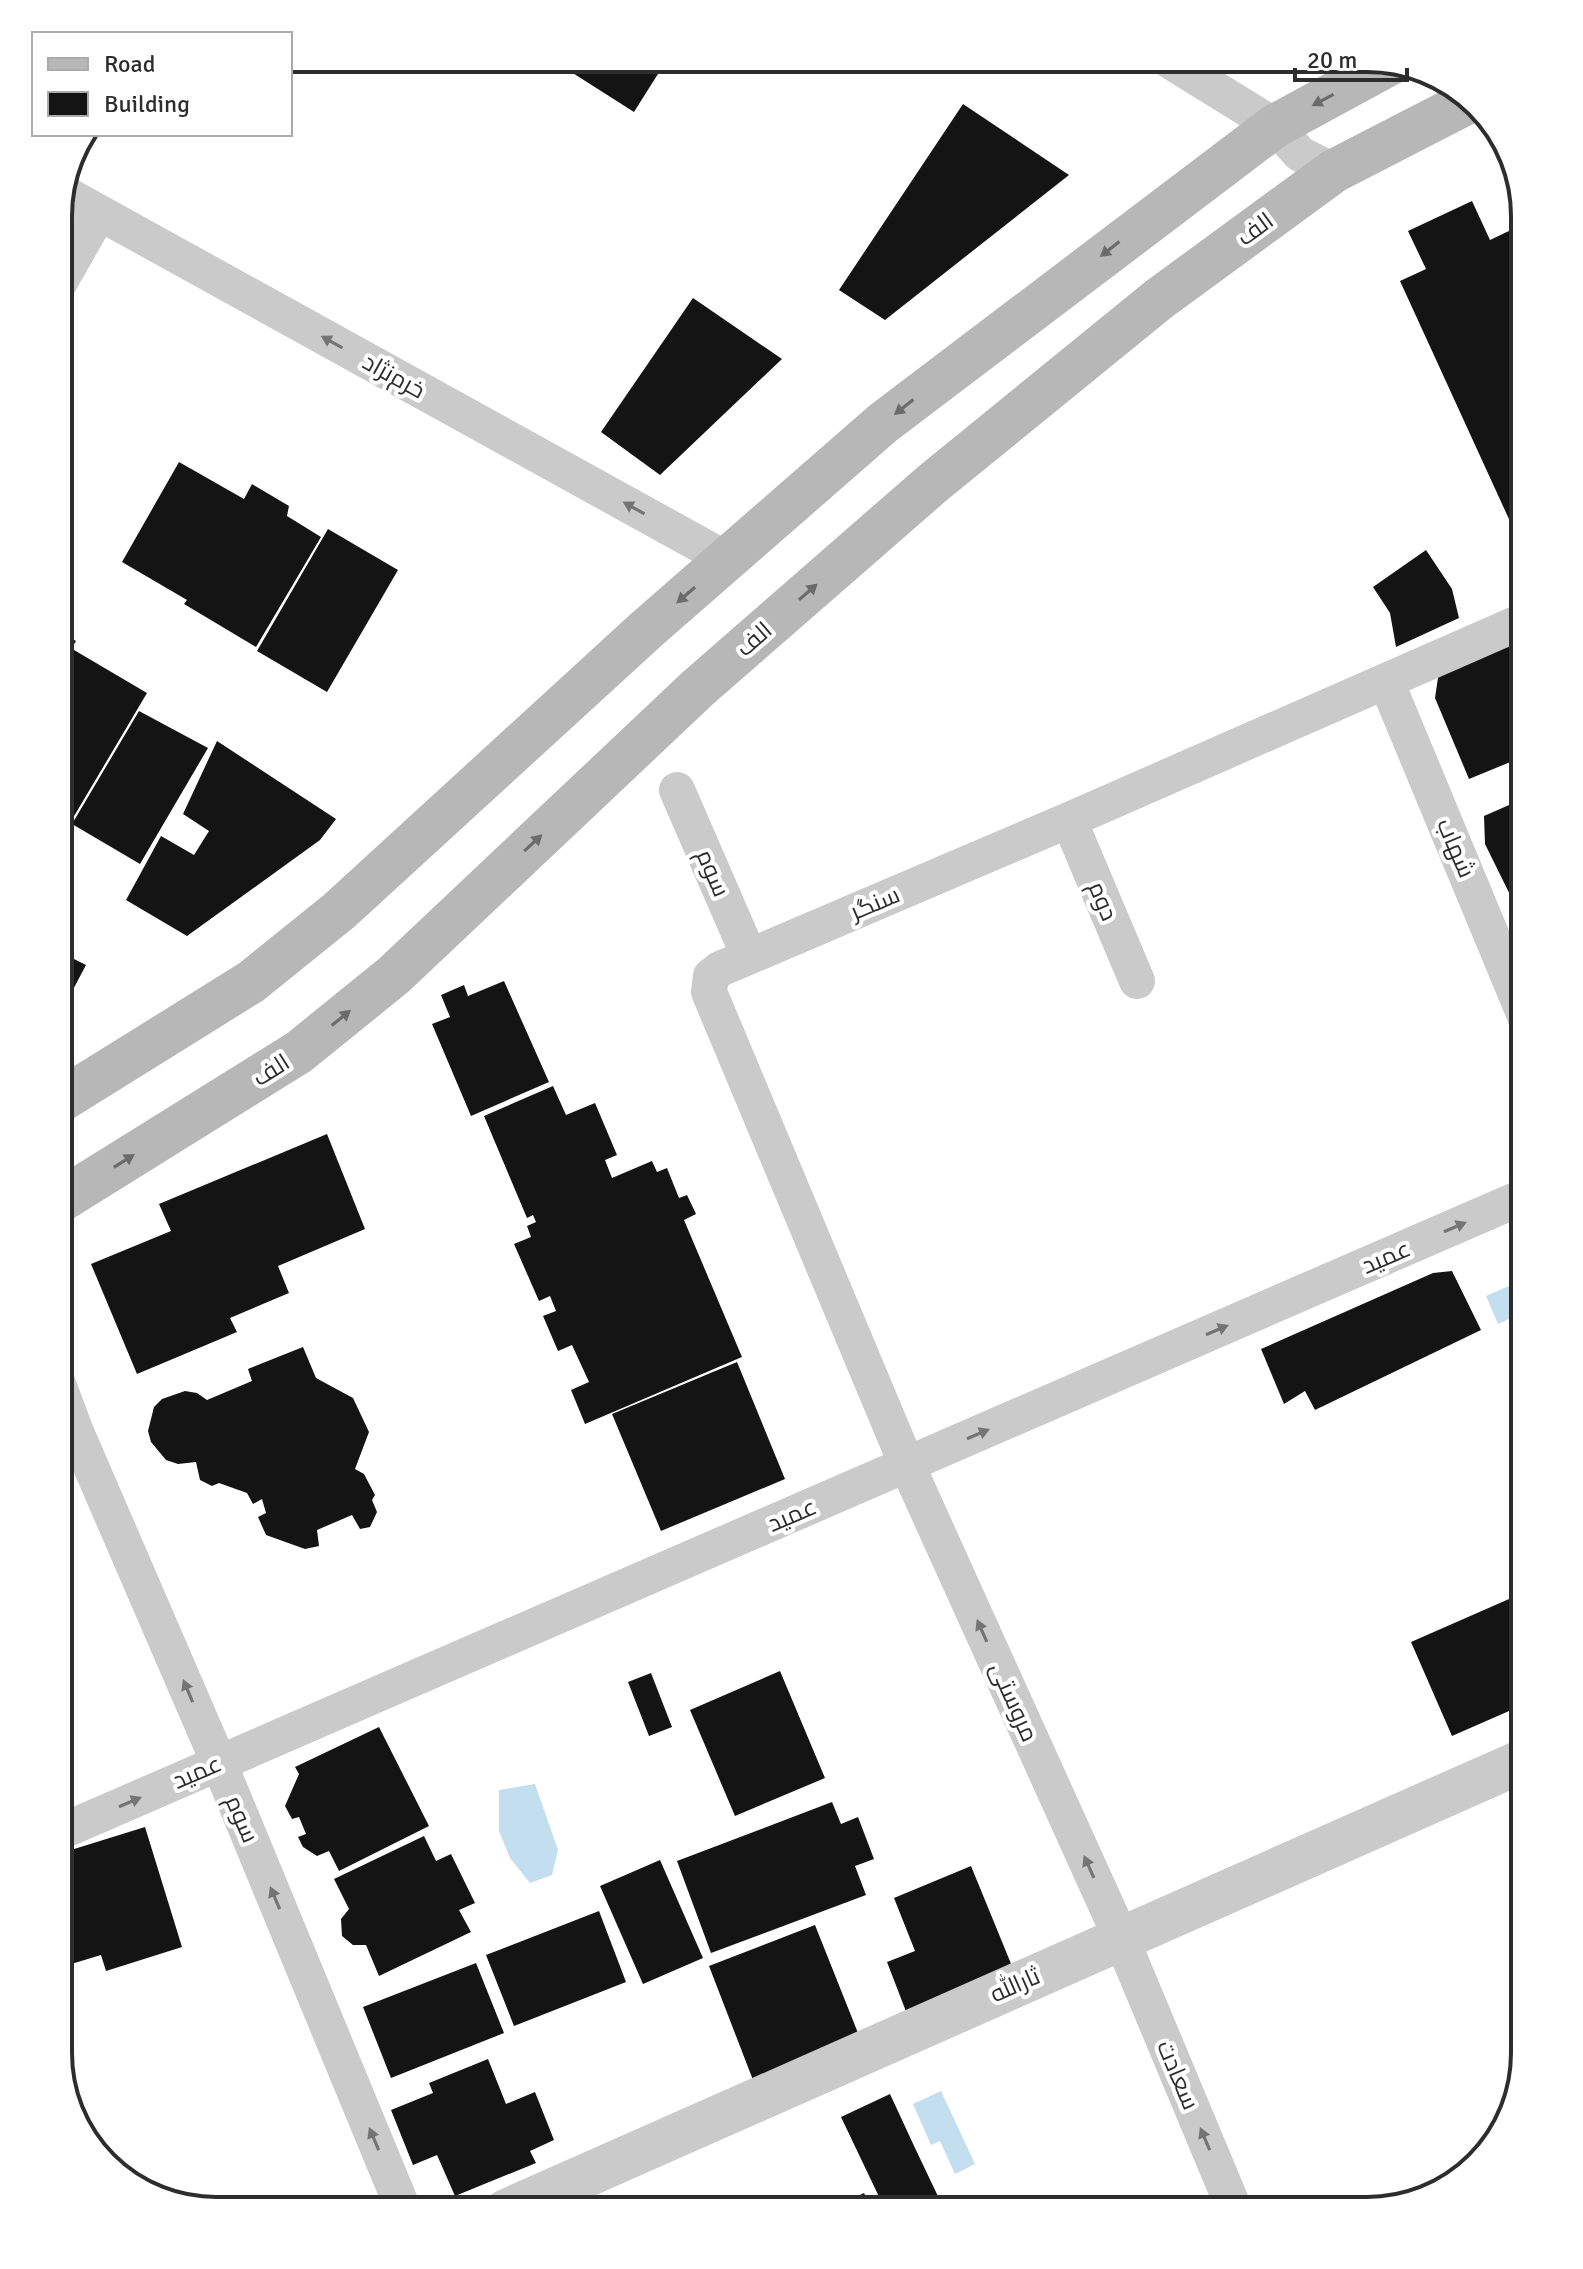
<svg xmlns="http://www.w3.org/2000/svg" width="1583" height="2269" viewBox="0 0 1583 2269" font-family="Signika,Cairo,sans-serif">
  <style>
    .water { fill: #c3deee }
    .building { fill: #141414 }
    .lines { fill: none; stroke-linecap: round; stroke-linejoin: round }
    .minor { stroke: #cacaca; stroke-width: 36 }
    .tertiary { stroke: #cacaca; stroke-width: 44 }
    .secondary { stroke: #b7b7b7; stroke-width: 44 }
    .oneway { fill: #6b6b6b }
    .oneway2 { fill: #747474 }
    .labels { text-anchor: middle; stroke-width: 8; stroke-linejoin: round; paint-order: stroke }
    .street-label { font-size: 24px; fill: #2d2d2d; stroke: #fff }
    .rim { fill: none; stroke: #2d2d2d; stroke-width: 4 }
  </style>
  <rect width="100%" height="100%" fill="#fff"/>
  <path class="water" d="M1525,1279V1312L1498,1324L1486,1296Z
    M535,1784L558,1850L552,1875L530,1883L510,1858L499,1831V1790Z
    M941,2091L975,2164L955,2174L940,2141L931,2145L913,2104Z"/>
  <path class="building" d="M576,58H668L634,112L568,70Z
    M963,104L1069,175L885,320L839,290Z
    M1472,201L1490,240L1511,230L1525,260V538L1519,541L1400,281L1426,269L1408,231Z
    M693,298L782,359L660,475L601,432Z
    M179,462L244,499L252,484L289,506L287,516L321,537L256,647L184,604L187,600L122,562Z
    M328,529L398,570L327,692L257,651Z
    M1426,550L1452,589L1459,618L1396,647L1390,613L1373,587Z
    M58,631L76,641L58,671Z
    M1525,636V756L1469,779L1435,698L1439,671Z
    M74,650L147,693L67,828L58,823V676Z
    M139,711L208,748L140,864L72,824Z
    M217,741L336,819L320,840L187,936L126,900L161,836L194,855L209,831L183,814Z
    M1525,798V912L1520,915L1485,844L1484,816Z
    M58,951L86,965L58,1018Z
    M504,981L549,1082L471,1116L432,1024L450,1017L441,995L464,985L468,996Z
    M553,1086L566,1115L595,1103L617,1155L605,1160L612,1178L652,1161L657,1172L667,1168L679,1198L687,1195L696,1214L684,1220L742,1357L585,1424L571,1390L589,1382L572,1345L558,1351L543,1316L556,1311L550,1296L539,1301L514,1244L531,1237L527,1226L536,1222L533,1215L527,1218L484,1116Z
    M327,1134L365,1229L278,1266L289,1293L230,1318L237,1332L137,1374L91,1264L171,1231L159,1204Z
    M1452,1271L1481,1330L1315,1410L1305,1391L1284,1404L1261,1349L1433,1273Z
    M303,1347L316,1378L353,1398L369,1432L355,1469L364,1474L375,1495L372,1500L377,1512L370,1527L360,1529L352,1515L317,1530L319,1546L305,1549L266,1535L258,1517L266,1513L262,1499L253,1504L247,1493L219,1483L212,1486L200,1480L196,1462L178,1464L166,1460L151,1442L148,1431L154,1407L162,1399L185,1391L197,1393L207,1400L252,1381L248,1369Z
    M737,1362L785,1479L661,1531L612,1414Z
    M1525,1592V1704L1452,1736L1411,1642Z
    M780,1671L825,1778L735,1816L690,1710Z
    M651,1673L672,1727L649,1736L628,1682Z
    M379,1727L429,1826L339,1871L329,1851L317,1856L303,1847L298,1837L306,1834L299,1817L292,1819L285,1806L299,1774L295,1767Z
    M832,1802L841,1824L858,1817L874,1859L855,1866L866,1895L711,1953L677,1861Z
    M145,1827L182,1947L106,1971L101,1955L58,1968V1854Z
    M424,1836L436,1861L451,1854L475,1903L459,1910L471,1932L379,1976L366,1945H353L342,1936L341,1919L349,1909L334,1879Z
    M660,1860L703,1958L643,1984L600,1886Z
    M971,1866L1014,1971L907,2014L887,1962L915,1951L894,1898Z
    M599,1911L626,1982L514,2026L486,1955Z
    M815,1925L860,2038L753,2080L709,1966Z
    M476,1963L504,2033L391,2078L363,2007Z
    M488,2059L506,2104L535,2092L554,2140L530,2151L536,2163L455,2196L437,2155L413,2165L391,2110L433,2093L429,2083Z
    M890,2094L915,2148L945,2211H839L837,2206L864,2193L871,2208L882,2203L841,2117Z"/>
  <g class="lines">
    <path class="minor" d="M1165,58L1275,126L1300,154L1334,171
      M62,192L726,559
      M58,285L99,213
      M1386,681L1525,1016
      M677,790L749,956
      M1069,820L1137,981
      M58,1384L76,1432L219,1763L404,2211
      M58,1833L1525,1196
      M1235,2211L1121,1938L907,1465L709,992L711,976L720,969L1069,820L1525,620"/>
    <path class="tertiary" d="M506,2211L1525,1760"/>
    <path class="secondary" d="M58,1102L251,982L339,911L647,629L883,423L1275,126L1391,63
      M58,1202L299,1052L394,975L698,688L933,483L1159,299L1334,171L1470,101"/>
  </g>
  <defs><path id="oneway-solid" d="M-6-.8H1V-3.2L6.5 0L1 3.2V.8H-6Z" transform="scale(2)"/></defs>
  <g class="oneway">
    <use href="#oneway-solid" transform="translate(1323 100) rotate(152)"/>
    <use href="#oneway-solid" transform="translate(1110 249) rotate(142)"/>
    <use href="#oneway-solid" transform="translate(904 407) rotate(142)"/>
    <use href="#oneway-solid" transform="translate(808 592) rotate(-41)"/>
    <use href="#oneway-solid" transform="translate(686 595) rotate(139)"/>
    <use href="#oneway-solid" transform="translate(533 843) rotate(-43)"/>
    <use href="#oneway-solid" transform="translate(341 1018) rotate(-39)"/>
    <use href="#oneway-solid" transform="translate(124 1161) rotate(-32)"/>
  </g>
  <g class="oneway2">
    <use href="#oneway-solid" transform="translate(332 342) rotate(-151)"/>
    <use href="#oneway-solid" transform="translate(634 508) rotate(-151)"/>
    <use href="#oneway-solid" transform="translate(1455 1227) rotate(-23)"/>
    <use href="#oneway-solid" transform="translate(1217 1330) rotate(-23)"/>
    <use href="#oneway-solid" transform="translate(978 1434) rotate(-23)"/>
    <use href="#oneway-solid" transform="translate(982 1631) rotate(-114)"/>
    <use href="#oneway-solid" transform="translate(188 1691) rotate(-113)"/>
    <use href="#oneway-solid" transform="translate(130 1802) rotate(-23)"/>
    <use href="#oneway-solid" transform="translate(1089 1867) rotate(-114)"/>
    <use href="#oneway-solid" transform="translate(275 1898) rotate(-113)"/>
    <use href="#oneway-solid" transform="translate(374 2139) rotate(-113)"/>
    <use href="#oneway-solid" transform="translate(1205 2139) rotate(-113)"/>
  </g>
  <g class="labels">
    <g class="street-label">
      <text transform="translate(1255 229) rotate(-36)" y="8">الف</text>
      <text transform="translate(394 376) rotate(29)" y="8">خرم‌نژاد</text>
      <text transform="translate(754 639) rotate(-41)" y="8">الف</text>
      <text transform="translate(1456 848) rotate(67)" y="8">شهاب</text>
      <text transform="translate(713 873) rotate(67)" y="8">سوم</text>
      <text transform="translate(1103 901) rotate(67)" y="8">دوم</text>
      <text transform="translate(875 903) rotate(-23)" y="8">سنگر</text>
      <text transform="translate(271 1070) rotate(-32)" y="8">الف</text>
      <text transform="translate(1386 1257) rotate(-23)" y="8">عمید</text>
      <text transform="translate(792 1515) rotate(-23)" y="8">عمید</text>
      <text transform="translate(1014 1702) rotate(66)" y="8">مروستی</text>
      <text transform="translate(197 1772) rotate(-23)" y="8">عمید</text>
      <text transform="translate(242 1819) rotate(67)" y="8">سوم</text>
      <text transform="translate(1015 1985) rotate(-24)" y="8">ثارالله</text>
      <text transform="translate(1178 2075) rotate(67)" y="8">سعادت</text>
    </g>
  </g>
  <path d="M0 0H1583V2269H0ZM216 72H1367A144 144 0 0 1 1511 216V2053A144 144 0 0 1 1367 2197H216A144 144 0 0 1 72 2053V216A144 144 0 0 1 216 72Z" fill="#fff" fill-rule="evenodd"/>
  <path class="rim" d="M216 72H1367A144 144 0 0 1 1511 216V2053A144 144 0 0 1 1367 2197H216A144 144 0 0 1 72 2053V216A144 144 0 0 1 216 72Z"/>
  <rect x="32" y="32" width="260" height="104" fill="#ffffff" stroke="#ababab" stroke-width="2"/>
  <rect x="48" y="58" width="40" height="12" fill="#b7b7b7" stroke="#ababab" stroke-width="2"/>
  <text x="104" y="72" font-size="24" fill="#2d2d2d">Road</text>
  <rect x="48" y="92" width="40" height="24" fill="#141414" stroke="#ababab" stroke-width="2"/>
  <text x="104" y="112" font-size="24" fill="#2d2d2d">Building</text>
  <path d="M1295 68v12h112v-12" fill="none" stroke="#2d2d2d" stroke-width="4"/>
  <text x="1307" y="68" font-size="24" fill="#2d2d2d" stroke="#ffffff" stroke-width="6" paint-order="stroke">20 m</text>
</svg>
